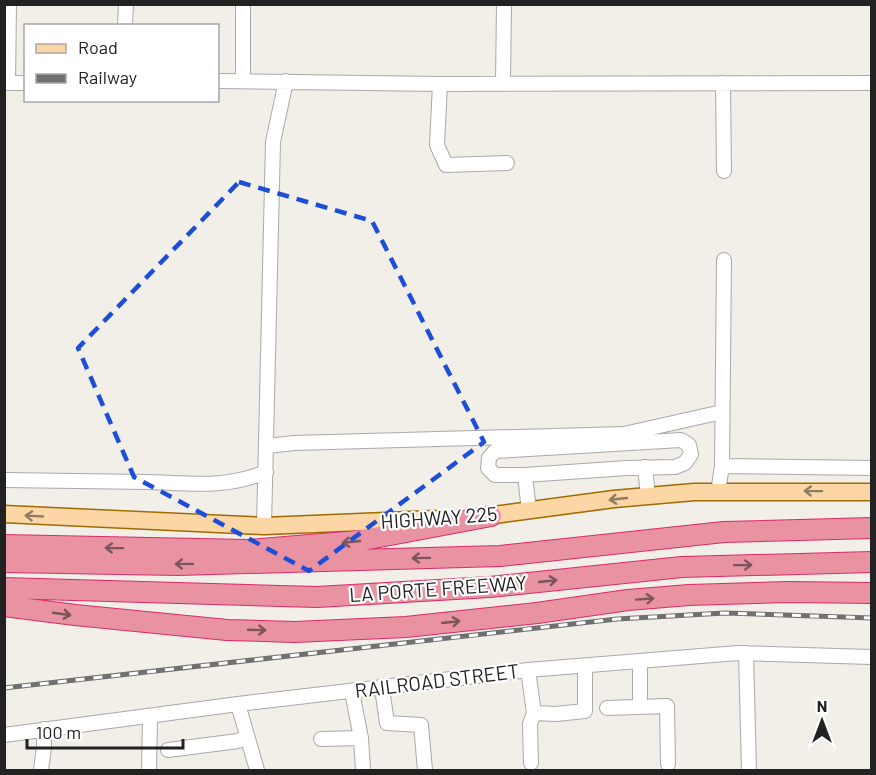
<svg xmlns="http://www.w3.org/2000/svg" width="876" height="775" viewBox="0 0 876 775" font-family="Barlow,sans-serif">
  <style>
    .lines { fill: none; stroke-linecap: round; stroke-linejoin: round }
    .minor-casing { stroke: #a9a9a9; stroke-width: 16 }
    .major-casing { stroke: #a06b00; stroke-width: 19 }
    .highway-casing { stroke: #dc2a67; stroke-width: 22 }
    .minor { stroke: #fff; stroke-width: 14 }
    .major { stroke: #fcd6a4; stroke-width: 16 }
    .highway { stroke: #e892a2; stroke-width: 20 }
    .rail-casing { stroke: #707070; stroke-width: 5 }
    .rail { stroke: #fff; stroke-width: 3; stroke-dasharray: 9; stroke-linecap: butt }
    .oneway { stroke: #8f7c63 }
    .oneway2 { stroke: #7b545c }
    .marked { fill: none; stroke: #1d4ed8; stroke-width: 4.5; stroke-dasharray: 12 8; stroke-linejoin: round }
    .labels { text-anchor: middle; stroke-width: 4.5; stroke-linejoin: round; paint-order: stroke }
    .street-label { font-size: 20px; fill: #222; stroke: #fff }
  </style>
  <rect width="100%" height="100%" fill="#f2efe9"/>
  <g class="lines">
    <defs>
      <path id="minor" d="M243,4V81
        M125,26L126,4
        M218,81L440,84L872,83
        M503,82L504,4
        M4,83H26
        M8,83L9,4
        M723,83L724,171
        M440,84L437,145L446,165L507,163
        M267,446L294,443L624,434L722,412
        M722,466L872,468
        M645,467L648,496
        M525,475L627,468L675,467L685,463L691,454L689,445L681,440L495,451L489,458L488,468L495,475H525L529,511
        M4,480C52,481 100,481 148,482C191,483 224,489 266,472
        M718,492L722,466L724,260
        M264,526L273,142L286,81
        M746,653L749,770
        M640,661V707
        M528,670L534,713L530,724L531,763
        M382,688L387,723L421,725L425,770
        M352,692L361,738L363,770
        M238,704L257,770
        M607,708L667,706L668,764
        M534,713L556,714L585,711V666
        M4,735L238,704L528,670L738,653L872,657
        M321,739L361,738
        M168,750L238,741L247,737
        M41,770L44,747V729
        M149,770L150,717"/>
      <path id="major" d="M4,514L264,526L435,519
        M479,517L614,499L694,492H872"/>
      <path id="highway" d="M4,545L248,550L358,541L491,516
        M4,562L178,565L500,556L724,532L872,528
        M4,588L317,597L490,587L682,567L872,562
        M4,606L75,615L227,630L295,632L406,627L537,613L628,600L689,595L788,592L872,593"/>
    </defs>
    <use href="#minor" class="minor-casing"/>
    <use href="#major" class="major-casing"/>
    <use href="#highway" class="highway-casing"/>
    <use href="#minor" class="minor"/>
    <use href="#major" class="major"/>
    <use href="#highway" class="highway"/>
    <defs>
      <path id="rail" d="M4,688L617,619L725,613L872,618"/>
    </defs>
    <use href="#rail" class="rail-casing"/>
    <use href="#rail" class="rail"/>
  </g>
  <defs><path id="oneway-shaft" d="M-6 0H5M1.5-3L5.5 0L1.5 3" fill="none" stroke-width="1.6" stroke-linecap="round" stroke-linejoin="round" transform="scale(1.5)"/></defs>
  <g class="oneway">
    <use href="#oneway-shaft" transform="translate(813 491) rotate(-179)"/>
    <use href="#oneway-shaft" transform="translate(618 499) rotate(174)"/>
    <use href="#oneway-shaft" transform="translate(34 516) rotate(-177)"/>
  </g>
  <g class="oneway2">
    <use href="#oneway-shaft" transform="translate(351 542) rotate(174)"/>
    <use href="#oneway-shaft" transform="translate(114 548) rotate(-179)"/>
    <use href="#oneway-shaft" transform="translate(421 558) rotate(179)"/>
    <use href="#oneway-shaft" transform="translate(184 564) rotate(179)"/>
    <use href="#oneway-shaft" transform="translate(743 565) rotate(-1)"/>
    <use href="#oneway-shaft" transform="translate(548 581) rotate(-6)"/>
    <use href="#oneway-shaft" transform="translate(645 599) rotate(-4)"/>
    <use href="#oneway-shaft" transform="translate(62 614) rotate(8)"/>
    <use href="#oneway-shaft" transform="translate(451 622) rotate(-6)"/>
    <use href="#oneway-shaft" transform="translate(257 630) rotate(2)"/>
  </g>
  <path class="marked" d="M239,182L372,221L484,442L309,571L134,477L78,348Z"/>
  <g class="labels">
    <g class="street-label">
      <text transform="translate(439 518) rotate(-4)" y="7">HIGHWAY 225</text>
      <text transform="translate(438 589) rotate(-4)" y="7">LA PORTE FREEWAY</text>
      <text transform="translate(437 681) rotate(-7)" y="7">RAILROAD STREET</text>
    </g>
  </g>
  <rect width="876" height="775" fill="none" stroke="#222222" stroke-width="12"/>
  <rect x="24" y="24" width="195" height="78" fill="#ffffff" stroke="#a7a7a7" stroke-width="1.5"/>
  <rect x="36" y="44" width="30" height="9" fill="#fcd6a4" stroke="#a7a7a7" stroke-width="1.5"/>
  <text x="78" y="54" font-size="18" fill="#222222">Road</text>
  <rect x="36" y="74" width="30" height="9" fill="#707070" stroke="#a7a7a7" stroke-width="1.5"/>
  <text x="78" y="84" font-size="18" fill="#222222">Railway</text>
  <g transform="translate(822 721)" stroke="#ffffff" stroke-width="4.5" paint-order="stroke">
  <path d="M0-4.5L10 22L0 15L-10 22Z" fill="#222222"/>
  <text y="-9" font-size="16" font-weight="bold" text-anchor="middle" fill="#222222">N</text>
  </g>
  <path d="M27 739v9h156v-9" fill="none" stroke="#222222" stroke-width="3"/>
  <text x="36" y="739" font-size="18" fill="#222222" stroke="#ffffff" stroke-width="4.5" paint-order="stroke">100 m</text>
</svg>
